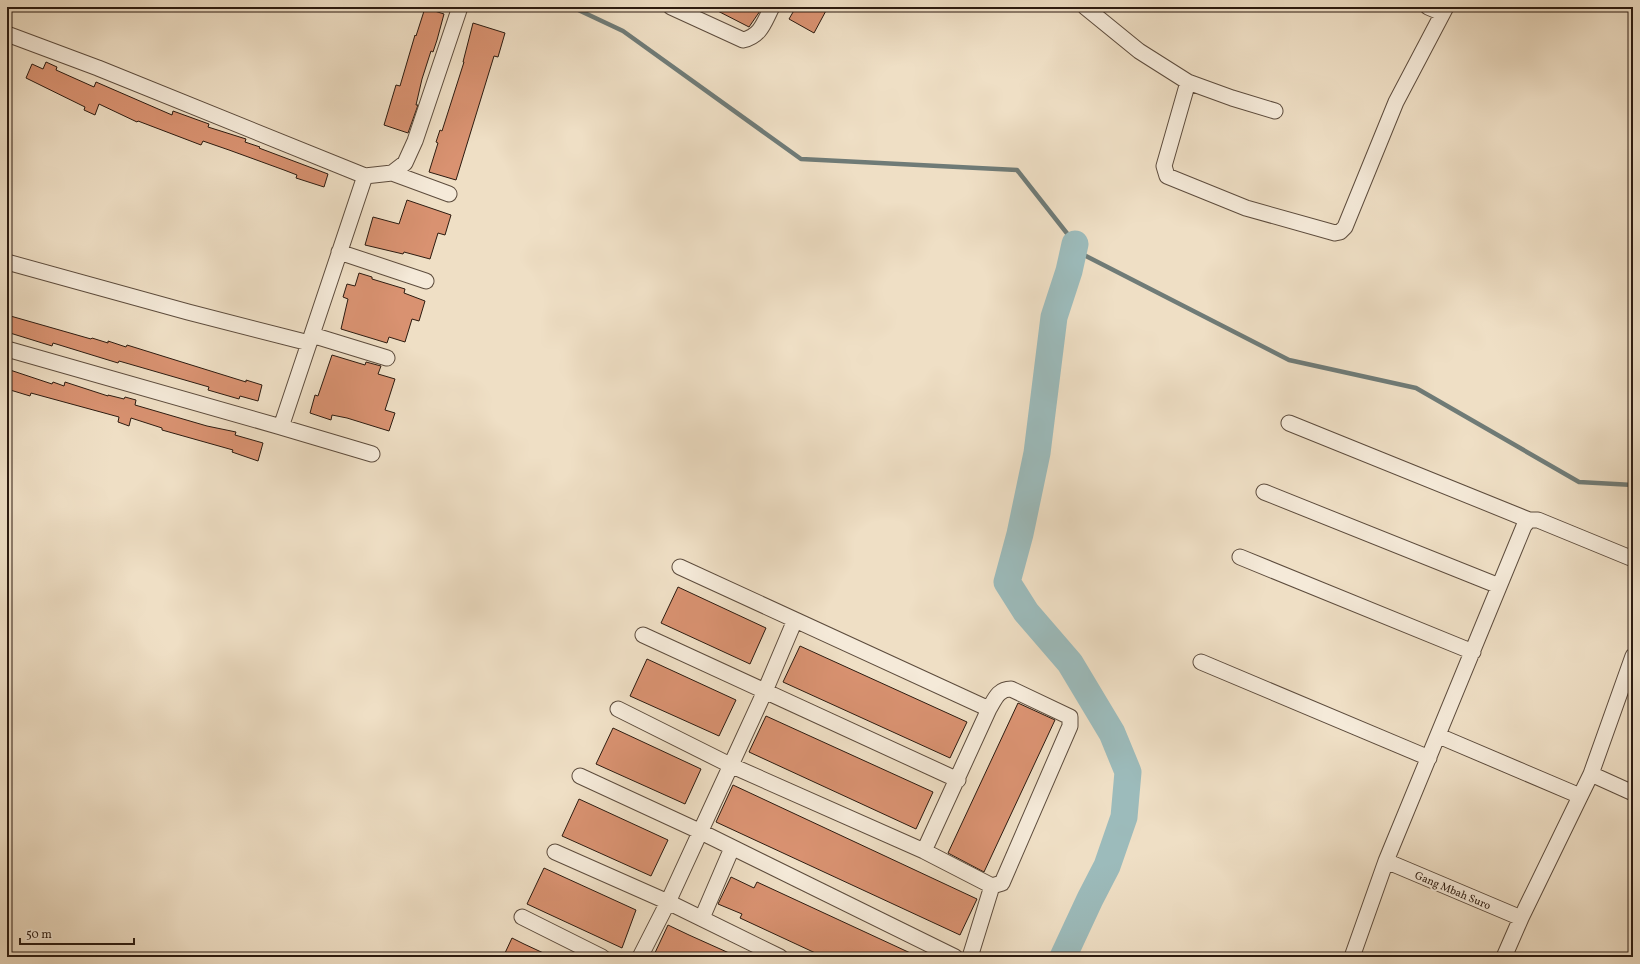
<svg xmlns="http://www.w3.org/2000/svg" width="1640" height="964" viewBox="0 0 1640 964" font-family="Vollkorn,serif">
  <style>
    .lines { fill: none; stroke-linecap: round; stroke-linejoin: round }
    .stream { stroke: #6f7b77; stroke-width: 4.5 }
    .river { stroke: #9cbbbb; stroke-width: 27 }
    .building { fill: #d99271; stroke: #2c1b10 }
    .street-casing { stroke: #5d4c3d; stroke-width: 17 }
    .street { stroke: #f5ead9; stroke-width: 15 }
    .labels { text-anchor: middle; stroke-width: 4; stroke-linejoin: round; paint-order: stroke }
    .street-label { font-size: 11px; fill: #2c1b10; stroke: #f5ead9 }
  </style>
  <rect width="100%" height="100%" fill="#efdfc5"/>
  <filter id="stains"><feTurbulence type="fractalNoise" baseFrequency=".005" numOctaves="4"/><feColorMatrix values="0 0 0 0 .2 0 0 0 0 .09 0 0 0 0 .02 0 0 0 .5 -.17"/></filter>
  <radialGradient id="worn" r=".72"><stop offset=".6" stop-color="#630" stop-opacity="0"/><stop offset="1" stop-color="#630" stop-opacity=".3"/></radialGradient>
  <g class="lines">
    <path class="stream" d="M572,7L623,31L801,159L1017,170L1084,255L1289,360L1416,388L1579,482L1633,485"/>
    <path class="river" d="M1063,957L1090,899L1107,866L1124,817L1128,772L1112,733L1070,663L1026,612L1007,582L1020,534L1037,453L1054,317L1069,271L1075,244"/>
  </g>
  <path class="building" d="M710,7H751L760,11L749,27Z
    M796,7H828L814,33L789,19Z
    M425,8L444,14L437,40L433,52L431,51L422,79L416,105H418L408,133L384,125L396,85L400,86L415,35L416,36Z
    M473,23L505,33L498,57L494,56L456,180L429,172L438,143L436,142L440,130L442,131L464,62H463Z
    M46,62L57,67L56,70L94,87L96,82L172,115L173,111L209,124L208,127L246,139L245,142L260,147L259,148L328,174L324,187L296,178L297,175L284,170L229,150L203,141L201,145L138,121L137,122L99,104L95,115L84,110L85,107L26,78L32,64L43,69Z
    M407,200L451,215L445,235L438,233L430,259L404,252L403,254L365,245L373,217L399,224Z
    M359,273L372,277V279L405,289L404,293L425,301L419,321L412,319L405,342L389,337L387,343L341,329L348,299L343,297L347,284L355,286Z
    M7,315L91,339L92,338L108,343V341L126,347L127,345L246,382V380L262,385L258,401L240,396L239,399L208,390L209,387L119,361L118,363L53,343L52,346L10,333L11,330L7,329Z
    M332,355L365,365L366,362L381,366L378,374L395,379L385,410L395,413L389,431L347,418L332,415L331,420L310,413L315,395L318,396Z
    M7,369L52,384L53,382L64,386L65,382L108,396V395L124,399L125,397L136,400L135,405L207,426L236,432L235,435L263,443L258,461L232,452L233,450L162,430V428L131,418L129,426L118,422L119,417L31,393L30,396L7,389Z
    M678,587L766,628L750,664L661,623Z
    M800,646L967,722L950,758L783,682Z
    M647,659L736,700L719,736L630,696Z
    M1018,703L1055,720L984,872L948,853Z
    M766,716L933,792L916,829L749,752Z
    M613,728L701,769L685,804L596,764Z
    M733,785L977,899L960,935L716,822Z
    M579,799L668,840L651,876L562,836Z
    M544,868L636,910L622,948L527,904Z
    M731,877L754,888L757,882L919,957H824L740,918L742,914L718,904Z
    M668,925L689,935L738,957H653Z
    M512,938L524,944L552,957H514L505,953Z"/>
  <g class="lines">
    <defs>
      <path id="street" d="M671,7L743,40C761,36 764,22 772,7
        M1085,7L1139,51L1188,82L1232,98L1275,111
        M1428,7L1442,13
        M7,34L98,68L365,176
        M1188,82L1164,166L1167,176L1246,208L1335,233L1340,232L1345,227L1396,102L1446,7
        M392,173L449,194
        M339,252L426,281
        M7,262L188,312L309,343
        M312,335L387,358
        M7,349L281,427L365,176L392,173L405,163L415,141L460,7
        M1289,423L1529,520H1538L1633,559
        M281,427L372,454
        M1264,492L1499,586
        M1240,557L1473,652
        M680,567L989,709
        M643,635L958,780
        M1201,662L1429,758
        M618,709L730,765L924,851L992,886L1002,883L1070,726V717L1011,689C998,689 995,699 989,709L924,851
        M1439,736L1580,796
        M1591,774L1633,793
        M580,776L699,831L955,957
        M555,852L668,902L780,957
        M1386,861L1521,918
        M522,917L602,957
        M702,918L732,848
        M640,957L668,902L765,691L795,620
        M970,957L992,886
        M1352,957L1386,861L1524,526L1529,520
        M1504,957L1521,918L1591,774L1633,656"/>
    </defs>
    <use href="#street" class="street-casing"/>
    <use href="#street" class="street"/>
  </g>
  <g class="labels">
    <g class="street-label">
      <text transform="translate(1453 890) rotate(23)" y="4">Gang Mbah Suro</text>
    </g>
  </g>
  <rect width="1640" height="964" fill="none" stroke="#efdfc5" stroke-width="24"/>
  <rect x="8" y="8" width="1624" height="948" fill="none" stroke="#2c1b10" stroke-width="2"/>
  <rect x="12" y="12" width="1616" height="940" fill="none" stroke="#2c1b10"/>
  <path d="M20 938v6h114v-6" fill="none" stroke="#2c1b10" stroke-width="2"/>
  <text x="26" y="938" font-size="12" fill="#2c1b10" stroke="#f5ead9" stroke-width="3" paint-order="stroke">50 m</text>
  <rect width="100%" height="100%" filter="url(#stains)"/>
  <rect width="100%" height="100%" fill="url(#worn)"/>
</svg>
